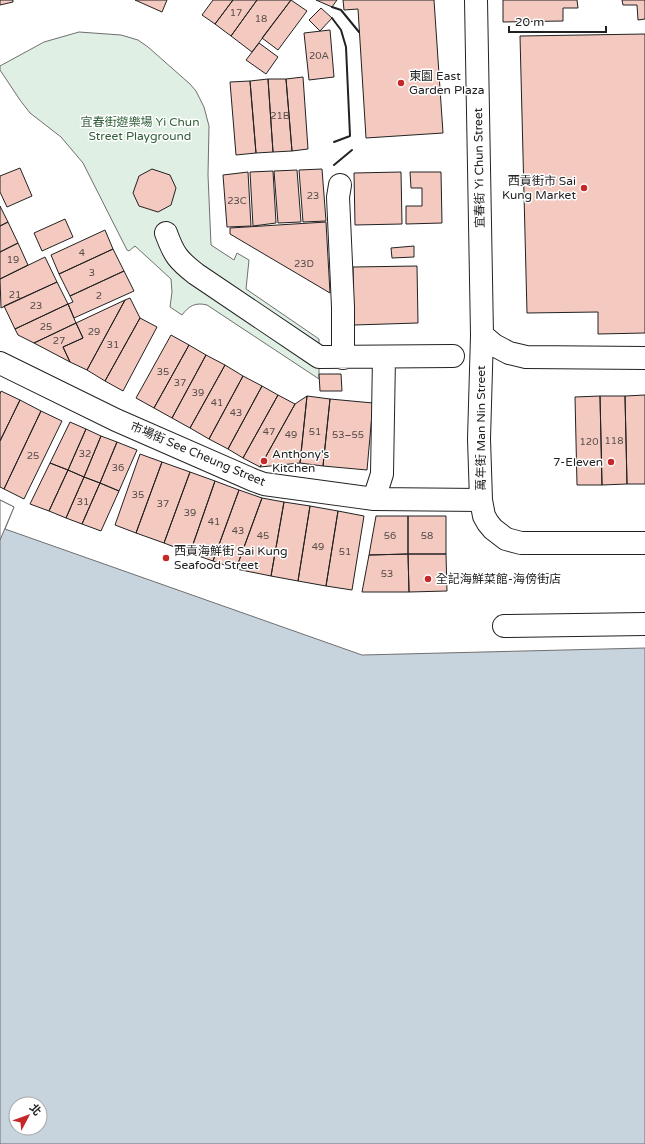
<svg xmlns="http://www.w3.org/2000/svg" width="645" height="1144" viewBox="0 0 645 1144" font-family="'Varela Round','Noto Sans TC',sans-serif">
  <style>
    .green { fill: #e0efe3; stroke: #6f6f6f }
    .water { fill: #c7d3dd; stroke: #6f6f6f; fill-rule: evenodd }
    .pier { fill: #fff; stroke: #6f6f6f }
    .building { fill: #f3c9c0; stroke: #222 }
    .lines { fill: none; stroke-linecap: round; stroke-linejoin: round }
    .minor-casing { stroke: #222; stroke-width: 24 }
    .minor { stroke: #fff; stroke-width: 22 }
    .wall { stroke: #222; stroke-width: 2 }
    .poi-dot { fill: #c62828; stroke: #fff; stroke-width: 1.5 }
    .labels { text-anchor: middle; stroke-width: 3; stroke-linejoin: round; paint-order: stroke }
    .number-label { font-size: 10px; fill: #564c4a }
    .poi-label { font-size: 12px; fill: #222; stroke: #fff; text-anchor: start }
    .park-label { font-size: 12px; fill: #2f5e38; stroke: #fff }
    .street-label { font-size: 12px; fill: #222; stroke: #fff }
  </style>
  <rect width="100%" height="100%" fill="#fff"/>
  <path class="green" d="M79,32L121,35L138,40L148,47L190,84L196,91L204,107L209,126L208,175L211,245L234,260L237,253L249,260L246,289L319,339V379L207,305C195,302 189,306 182,315L170,307L172,292L171,279L135,246L129,251L127,250L83,163L61,137L30,113L20,100L0,70V66L44,42Z"/>
  <path class="water" d="M0,500L14,507L5,529L362,655L645,648V1144H0ZM16,1104H40V1128H16Z"/>
  <path class="pier" d="M0,500L14,507L0,540Z"/>
  <path class="building" d="M0,0H13V2L0,5Z
    M135,0H167L162,12Z
    M213,0H233L215,24L202,15Z
    M233,0H257L231,36L215,24Z
    M257,0H291L252,52L231,36Z
    M291,0L307,11L278,50L262,38Z
    M316,0H337L332,7Z
    M343,0H434L443,133L366,138L358,9L344,10Z
    M503,0H577L578,8H563V21L503,22Z
    M622,0H645V19L638,20L637,5H623Z
    M321,8L332,18L320,31L309,20Z
    M330,30L334,77L309,80L304,33Z
    M645,34V333L598,334V312L527,313L520,36Z
    M259,43L278,57L266,74L246,60Z
    M303,77L308,149L292,151L286,79Z
    M268,79H286L292,151L273,152Z
    M268,79L273,152L256,153L250,81Z
    M250,81L256,153L236,155L230,82Z
    M20,168L32,196L7,207L0,192V176Z
    M152,169L170,175L176,188L171,205L158,212L139,206L133,193L139,176Z
    M322,169L326,221L303,222L299,170Z
    M297,170L301,222L278,223L274,171Z
    M273,171L276,223L253,226L250,172Z
    M248,172L251,226L227,227L223,175Z
    M401,172L402,224L355,225L354,173Z
    M410,172H441L442,223L406,224V206H422V188H411Z
    M0,206L8,222L0,226Z
    M65,219L73,237L42,251L34,233Z
    M8,222L18,243L0,252V226Z
    M326,222L330,293L230,234V228Z
    M105,230L113,249L59,274L51,255Z
    M18,243L28,265L0,279V252Z
    M414,246V257L392,258L391,248Z
    M113,249L124,271L70,296L59,274Z
    M45,257L57,282L1,308L0,279Z
    M417,266L418,323L354,325L353,267Z
    M124,271L134,291L74,318L68,304L73,302L70,296Z
    M57,282L68,304L15,329L4,306Z
    M130,298L140,318L105,381L87,370L125,300Z
    M125,300L87,370L70,362L63,347L83,338L76,323Z
    M68,304L76,323L34,343L18,335L15,329Z
    M140,318L157,327L123,391L105,381Z
    M76,323L83,338L63,347L70,362L34,343Z
    M171,335L189,345L154,408L136,398Z
    M189,345L206,355L172,418L154,408Z
    M206,355L225,365L190,428L172,418Z
    M225,365L243,376L209,439L190,428Z
    M319,374H341L342,391H320Z
    M243,376L262,386L228,449L209,439Z
    M262,386L278,395L243,458L228,449Z
    M1,391L20,400L0,441V394Z
    M278,395L295,404L260,467L243,458Z
    M645,395V484H627L625,396Z
    M307,396L300,463L260,467L295,404Z
    M307,396L330,399L323,466L300,463Z
    M600,396H625L627,484L602,485Z
    M600,396L602,485H577L575,397Z
    M330,399L373,403L367,470L323,466Z
    M20,400L41,411L4,489L0,487V441Z
    M41,411L62,421L24,499L4,489Z
    M70,422L86,429L68,470L50,463Z
    M86,429L101,436L84,477L68,470Z
    M101,436L117,442L100,483L84,477Z
    M117,442L137,450L119,491L100,483Z
    M140,454L162,462L136,533L115,525Z
    M162,462L190,472L164,543L136,533Z
    M50,463L68,470L49,511L30,504Z
    M68,470L84,477L66,518L49,511Z
    M190,472L215,481L190,553L164,543Z
    M84,477L100,483L82,524L66,518Z
    M215,481L239,490L213,561L190,553Z
    M100,483L119,491L101,531L82,524Z
    M239,490L262,498L236,569L213,561Z
    M262,498L284,502L271,576L236,569Z
    M284,502L310,506L298,581L271,576Z
    M310,506L338,511L326,586L298,581Z
    M338,511L364,516L352,590L326,586Z
    M376,516H408V554L369,555Z
    M408,516H446V554H408Z
    M408,554L409,592H362L369,555Z
    M408,554H446L447,591L409,592Z"/>
  <g class="lines">
    <defs>
      <path id="minor" d="M476,0L482,335L479,439L481,500L484,516L488,523L493,529L506,539L521,543H645
        M340,185L338,197L343,307V358
        M166,233C174,255 178,260 196,274L319,357L453,356
        M482,335L494,345L509,353L526,357L645,358
        M0,363L116,420L253,480L264,484L374,499L481,500
        M374,499L382,474L384,357
        M504,626L645,624"/>
    </defs>
    <use href="#minor" class="minor-casing"/>
    <use href="#minor" class="minor"/>
    <path class="wall" d="M332,7L341,10L359,32
      M332,18L341,30L346,47L350,136L334,142
      M334,165L352,150"/>
  </g>
  <g class="poi-dot">
    <circle cx="401" cy="83" r="4"/>
    <circle cx="584" cy="188" r="4"/>
    <circle cx="264" cy="461" r="4"/>
    <circle cx="611" cy="462" r="4"/>
    <circle cx="166" cy="558" r="4"/>
    <circle cx="428" cy="579" r="4"/>
  </g>
  <g class="labels">
    <g class="number-label">
      <text x="236" y="16">17</text>
      <text x="261" y="22">18</text>
      <text x="319" y="59">20A</text>
      <text x="280" y="119">21B</text>
      <text x="313" y="199">23</text>
      <text x="237" y="204">23C</text>
      <text x="82" y="256">4</text>
      <text x="13" y="263">19</text>
      <text x="304" y="267">23D</text>
      <text x="92" y="276">3</text>
      <text x="15" y="298">21</text>
      <text x="99" y="299">2</text>
      <text x="36" y="309">23</text>
      <text x="46" y="330">25</text>
      <text x="94" y="335">29</text>
      <text x="59" y="344">27</text>
      <text x="113" y="348">31</text>
      <text x="163" y="375">35</text>
      <text x="180" y="386">37</text>
      <text x="198" y="396">39</text>
      <text x="217" y="406">41</text>
      <text x="236" y="416">43</text>
      <text x="269" y="435">47</text>
      <text x="315" y="435">51</text>
      <text x="291" y="438">49</text>
      <text x="348" y="438">53–55</text>
      <text x="614" y="444">118</text>
      <text x="589" y="445">120</text>
      <text x="85" y="457">32</text>
      <text x="33" y="459">25</text>
      <text x="118" y="471">36</text>
      <text x="138" y="498">35</text>
      <text x="83" y="505">31</text>
      <text x="163" y="507">37</text>
      <text x="190" y="516">39</text>
      <text x="214" y="525">41</text>
      <text x="238" y="534">43</text>
      <text x="263" y="539">45</text>
      <text x="390" y="539">56</text>
      <text x="427" y="539">58</text>
      <text x="318" y="550">49</text>
      <text x="345" y="555">51</text>
      <text x="387" y="577">53</text>
    </g>
    <g class="poi-label">
      <text x="409" y="80">東園 East<tspan x="409" dy="14">Garden Plaza</tspan></text>
      <text x="576" y="185" text-anchor="end">西貢街市 Sai<tspan x="576" dy="14">Kung Market</tspan></text>
      <text x="272" y="458">Anthony's<tspan x="272" dy="14">Kitchen</tspan></text>
      <text x="603" y="466" text-anchor="end">7-Eleven</text>
      <text x="174" y="555">西貢海鮮街 Sai Kung<tspan x="174" dy="14">Seafood Street</tspan></text>
      <text x="436" y="583">全記海鮮菜館-海傍街店</text>
    </g>
    <g class="park-label">
      <text x="140" y="126">宜春街遊樂場 Yi Chun<tspan x="140" dy="14">Street Playground</tspan></text>
    </g>
    <g class="street-label">
      <text transform="translate(479 168) rotate(-91)" y="4">宜春街 Yi Chun Street</text>
      <text transform="translate(481 428) rotate(-90)" y="4">萬年街 Man Nin Street</text>
      <text transform="translate(198 454) rotate(23)" y="4">市場街 See Cheung Street</text>
    </g>
  </g>
  <g transform="translate(28 1116) rotate(49)"><circle r="19" fill="#ffffff" stroke="#a7a7a7"/>
  <path d="M0-3L7 15L0 10L-7 15Z" fill="#c62828"/>
  <text y="-6" font-size="11" font-weight="bold" text-anchor="middle" fill="#222222">北</text>
  </g>
  <path d="M509 26v6h97v-6" fill="none" stroke="#222222" stroke-width="2"/>
  <text x="515" y="26" font-size="12" fill="#222222" stroke="#ffffff" stroke-width="3" paint-order="stroke">20 m</text>
</svg>
